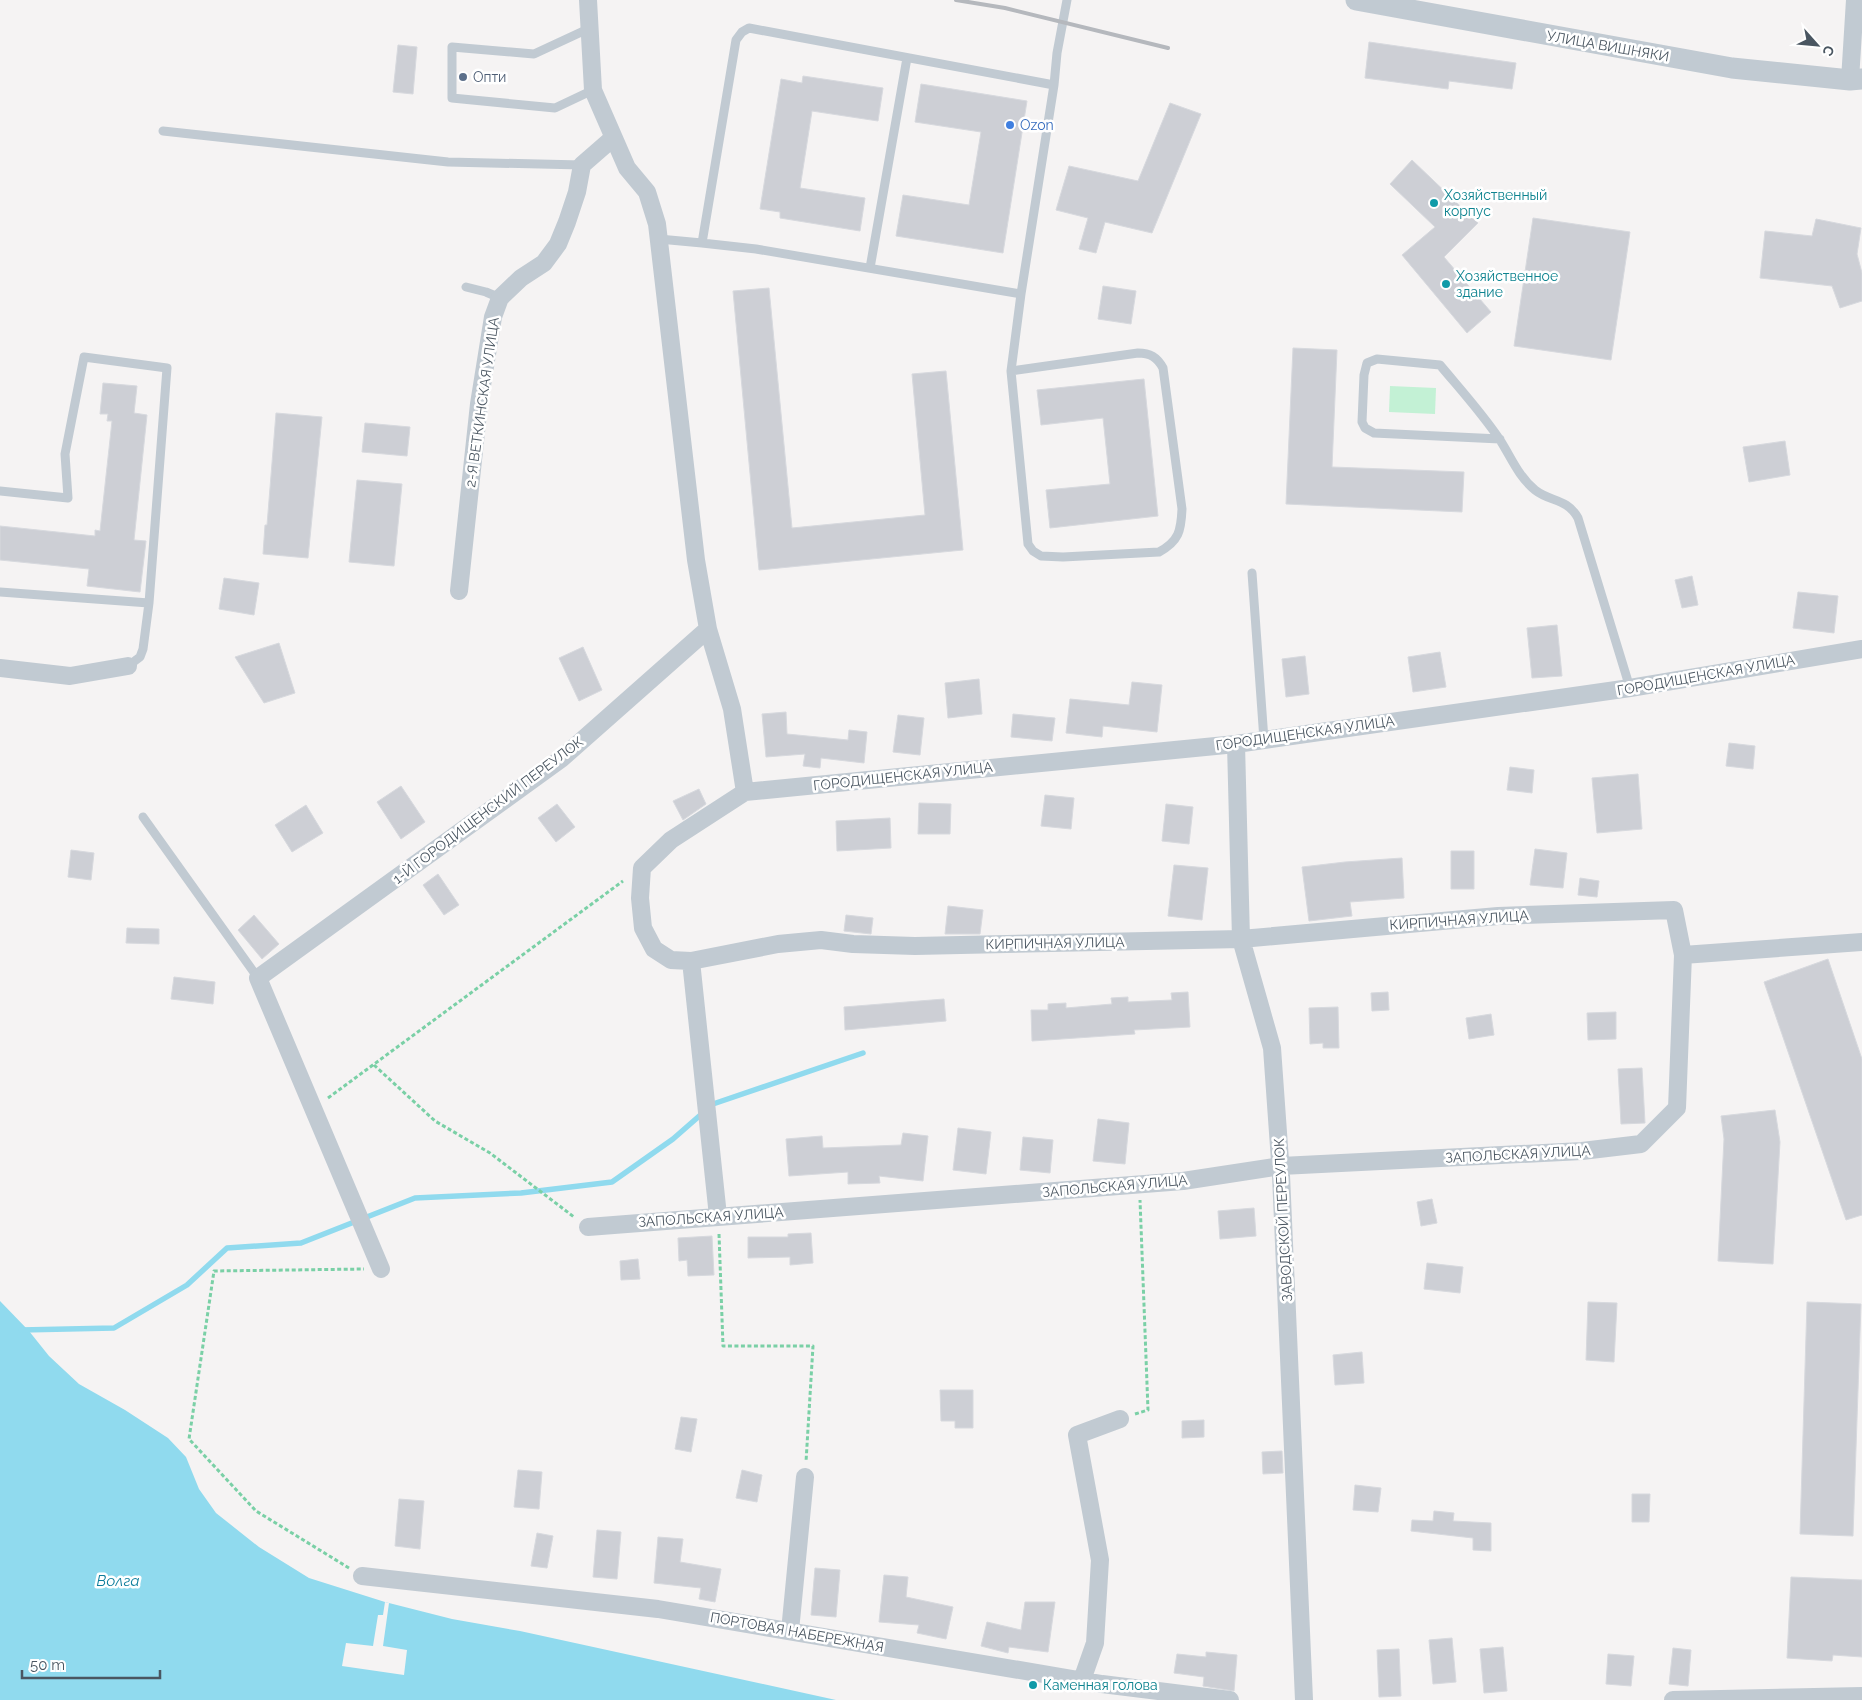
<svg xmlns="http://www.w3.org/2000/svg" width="1862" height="1700" viewBox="0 0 1862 1700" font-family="Raleway,sans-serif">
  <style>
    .green { fill: #c3f1d5 }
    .water { fill: #90daee }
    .pier { fill: #f5f3f3 }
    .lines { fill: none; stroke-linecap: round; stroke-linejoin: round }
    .stream { stroke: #90daee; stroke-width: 5.5 }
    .building { fill: #cdcfd5; stroke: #d7d9de }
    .path { stroke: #7ad0a6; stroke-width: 3; stroke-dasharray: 4 2.5; stroke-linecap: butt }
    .service { stroke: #c1cad2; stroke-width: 9 }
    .minor { stroke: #c1cad2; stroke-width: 18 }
    .tertiary { stroke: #c1cad2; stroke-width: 21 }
    .rail { stroke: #b5b8bd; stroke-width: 4 }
    .service-dot { fill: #5c6f8a; stroke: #fff; stroke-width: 2 }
    .shop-dot { fill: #3f7fe0; stroke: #fff; stroke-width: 2 }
    .culture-dot { fill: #0f9aa8; stroke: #fff; stroke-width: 2 }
    .labels { text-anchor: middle; stroke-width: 5; stroke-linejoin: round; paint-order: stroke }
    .street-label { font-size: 14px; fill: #4a5661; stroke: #fff }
    .service-label { font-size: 14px; fill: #4e5e75; stroke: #fff; text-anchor: start }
    .shop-label { font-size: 14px; fill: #366cbe; stroke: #fff; text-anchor: start }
    .culture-label { font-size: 14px; fill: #0d838f; stroke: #fff; text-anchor: start }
    .water-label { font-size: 15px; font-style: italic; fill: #0c7c9b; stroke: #fff }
  </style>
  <rect width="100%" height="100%" fill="#f5f3f3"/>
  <path class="green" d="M1390,386L1436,388L1435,414L1389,412Z"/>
  <path class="water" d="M0,1301L29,1331L49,1356L79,1384L125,1410L168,1438L186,1457L199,1489L216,1513L259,1547L309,1578L385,1602L452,1619L520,1631L836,1700H0Z"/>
  <path class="pier" d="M385,1602L389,1603L383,1646L407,1650L404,1675L342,1666L346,1643L373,1646L378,1615H383Z"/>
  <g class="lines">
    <path class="stream" d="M21,1330L114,1328L187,1285L227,1248L301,1243L415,1198L521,1193L612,1182L673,1139L713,1104L863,1053"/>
  </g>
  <path class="building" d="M1369,42L1516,63L1512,89L1449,81L1448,89L1365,78Z
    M398,45L417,47L413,94L393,92Z
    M803,76L883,88L878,121L812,111L800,188L865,198L860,231L780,218V212L760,209L781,79L802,83Z
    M921,84L1027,101L1003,253L896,236L903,195L969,205L981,132L915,122Z
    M1170,103L1201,114L1152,233L1105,222L1096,253L1079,249L1088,218L1056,210L1069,166L1138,181Z
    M1412,160L1478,223L1444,257L1491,312L1467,333L1402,255L1435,227L1390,184Z
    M1533,218L1630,232L1611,360L1514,346Z
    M1816,219L1861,228L1857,254L1862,273V301L1840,308L1832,286L1760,278L1765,231L1812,236Z
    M1103,286L1136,291L1131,324L1098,319Z
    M769,288L792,528L925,515L912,374L946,371L963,550L759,570L733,291Z
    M1293,348L1337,350L1332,467L1464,472L1462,512L1286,504Z
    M1144,379L1158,516L1050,528L1046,490L1110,484L1103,418L1041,425L1037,390Z
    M103,383L137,386L134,413L147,415L134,540L146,541L140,592L87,586L89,569L0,560V526L95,536V530L100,531L112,421H107L108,414H100Z
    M276,413L322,417L308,558L263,554L265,525H267Z
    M365,423L410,427L407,456L362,452Z
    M1785,441L1790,475L1749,482L1743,447Z
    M357,480L402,484L394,566L349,562Z
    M1692,576L1698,605L1682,608L1675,580Z
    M224,578L259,583L254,615L219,609Z
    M1798,592L1838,596L1834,633L1793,628Z
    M1557,625L1562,676L1532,678L1527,628Z
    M279,643L295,693L264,703L235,657Z
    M583,647L602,690L579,701L559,658Z
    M1440,652L1446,687L1413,692L1408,657Z
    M1305,656L1309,694L1286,697L1282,659Z
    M979,679L982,714L948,718L945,683Z
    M1132,682L1162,685L1157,732L1103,726L1102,737L1066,733L1070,699L1129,705Z
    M786,712L787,734L848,740L849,730L867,732L864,763L821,758L820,768L803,766L805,754L766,757L762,714Z
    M1013,714L1055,718L1052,741L1011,737Z
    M898,715L924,718L920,755L893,752Z
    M1729,743L1755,746L1753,769L1726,766Z
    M1510,767L1534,770L1532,793L1507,790Z
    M1638,774L1642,829L1597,833L1592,778Z
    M401,786L425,822L401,839L377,802Z
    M699,789L706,804L683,820L673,801Z
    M1045,795L1074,798L1071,829L1041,826Z
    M919,803L951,804L950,834H918Z
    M557,804L575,827L556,842L538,818Z
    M1166,804L1193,807L1189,844L1162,841Z
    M306,805L323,833L292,852L275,825Z
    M890,818L891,848L837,851L836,821Z
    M1535,849L1567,853L1563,888L1530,885Z
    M71,850L94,853L91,880L68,877Z
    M1451,851H1474V889H1451Z
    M1402,858L1404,898L1350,902L1352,916L1309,921L1302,867L1345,862Z
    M1174,865L1208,868L1202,920L1168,916Z
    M438,874L459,905L444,915L423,885Z
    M1580,878L1599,881L1597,897L1578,895Z
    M948,906L983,910L980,934H945Z
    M254,915L279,944L262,959L238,930Z
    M846,915L873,918L871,934L844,931Z
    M127,928L159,929V944L126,943Z
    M1828,959L1862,1059V1215L1846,1220L1764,982Z
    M174,977L215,982L213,1004L171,999Z
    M1188,992L1190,1027L1134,1030L1135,1034L1032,1041L1031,1010H1048V1004L1066,1003V1008L1112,1004L1111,998L1128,997V1002L1172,1000L1171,993Z
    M1388,992L1389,1010L1372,1011L1371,993Z
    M944,999L946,1021L845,1030L844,1007Z
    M1338,1007L1339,1048H1323V1043L1310,1044L1309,1008Z
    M1616,1012V1039L1588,1040L1587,1013Z
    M1491,1014L1494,1035L1469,1039L1466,1018Z
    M1642,1068L1645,1123L1621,1124L1618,1069Z
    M1775,1110L1780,1142L1773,1264L1718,1261L1724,1139L1721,1116Z
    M1098,1119L1129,1123L1125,1164L1093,1161Z
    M958,1128L991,1132L986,1174L953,1170Z
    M903,1133L928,1136L923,1181L879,1176L880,1183L848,1184V1172L789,1176L786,1139L822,1136L823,1148L901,1145Z
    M1023,1137L1053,1140L1050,1173L1020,1170Z
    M1432,1199L1437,1223L1421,1226L1417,1202Z
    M1254,1208L1256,1236L1220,1239L1218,1211Z
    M811,1233L813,1263L790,1265V1257L748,1258V1237H788V1234Z
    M712,1236L714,1275L688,1276L687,1260L679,1261L678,1238Z
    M638,1259L640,1279L621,1280L620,1261Z
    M1427,1263L1463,1267L1460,1293L1424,1289Z
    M1588,1302L1617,1303L1614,1362L1586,1360Z
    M1807,1302L1861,1304L1853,1536L1800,1534Z
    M1362,1352L1364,1383L1335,1385L1333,1355Z
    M940,1390H973V1428H955V1421H941Z
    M681,1417L697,1419L691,1452L675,1449Z
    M1204,1420V1437L1182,1438V1421Z
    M1282,1451L1283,1473L1263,1474L1262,1452Z
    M518,1470L542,1472L539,1509L514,1507Z
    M742,1470L762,1475L757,1502L736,1498Z
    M1355,1485L1381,1488L1378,1512L1353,1510Z
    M1632,1494H1650L1649,1522H1632Z
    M399,1499L424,1501L420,1549L395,1546Z
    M1434,1511L1454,1513L1453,1521L1491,1523V1551L1473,1550V1538L1411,1531L1412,1520L1433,1521Z
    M597,1530L621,1532L617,1579L593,1577Z
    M537,1533L553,1536L547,1568L531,1566Z
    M658,1537L683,1539L680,1562L721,1569L715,1602L699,1599L701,1588L654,1583Z
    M815,1568L840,1570L836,1617L811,1615Z
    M884,1575L908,1577L906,1597L953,1607L946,1639L917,1633L919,1625L879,1622Z
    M1791,1577L1862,1580V1657L1833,1655L1832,1661L1787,1658Z
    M1025,1602H1055L1048,1652L1009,1647L1008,1653L981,1646L987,1622L1021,1630Z
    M1452,1638L1456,1682L1433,1684L1429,1640Z
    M1503,1647L1507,1691L1484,1693L1480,1649Z
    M1673,1648L1691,1650L1688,1686L1669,1684Z
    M1399,1649L1401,1696L1379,1697L1377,1650Z
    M1206,1652L1237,1655L1234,1691L1203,1686L1204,1677L1174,1673L1177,1654L1206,1657Z
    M1608,1654L1634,1656L1631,1686L1606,1684Z"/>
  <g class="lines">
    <path class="path" d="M374,1065L435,1121L490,1153L574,1217
      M328,1098L623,881
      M719,1234L723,1346H813L806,1462
      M1135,1414L1148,1410L1140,1200
      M349,1568L256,1511L189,1439L214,1271L364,1269"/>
    <path class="service" d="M590,28L534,54L452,47V98L555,108L593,90
      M163,131L448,162L582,165
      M659,239L702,243
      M870,268L907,58
      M466,287L486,292L500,298
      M1021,294L756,249L702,243L736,40L742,32L749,28L1054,85
      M1011,371L1028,544L1033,551L1041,556L1063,557L1159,552C1179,541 1181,531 1182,509L1163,368C1157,357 1150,353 1138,353L1011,371L1021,294L1054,85L1057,53L1067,0
      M1500,439L1374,433L1365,428L1362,422L1364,375L1367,363L1377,359L1440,365C1460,389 1482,413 1500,440C1511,457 1518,476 1535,490C1550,502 1567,498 1578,518L1630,688
      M0,491L68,498L65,454L84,357L167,368L149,603L143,649L140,657L128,666
      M1252,573L1264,740
      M0,592L149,603
      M143,817L258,978"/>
    <path class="minor" d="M588,0L593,90L627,168L647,192L657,224L696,560L708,629L732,709L745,792
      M1850,80L1855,0
      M459,591L479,404L493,317L500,298L521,278L544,263L558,244L567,222L577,192L582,165L613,138
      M1862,649L1630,688L1236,744L745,792L671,840L642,868L640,898L643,928L654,949L671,960L691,961L778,944L821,940L853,944L915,946L1241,939L1498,916L1674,910L1683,955L1862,942
      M0,668L70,676L128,666
      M1236,744L1241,939L1272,1048L1281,1175L1304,1700
      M691,961L718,1216
      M588,1227L1183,1181L1281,1166L1582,1151L1641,1144L1677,1108L1683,955
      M381,1269L258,978L561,759L708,629
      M362,1576L658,1609L1102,1684L1230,1700
      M790,1631L805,1477
      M1082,1680L1095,1643L1100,1560L1077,1435L1120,1419
      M1673,1700L1862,1696"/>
    <path class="tertiary" d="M1356,0L1732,68L1850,80L1862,79"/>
    <path class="rail" d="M956,0L1005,8L1168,48"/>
  </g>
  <circle class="service-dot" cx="463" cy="77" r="5"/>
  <circle class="shop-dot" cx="1010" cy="125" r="5"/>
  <g class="culture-dot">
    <circle cx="1434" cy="203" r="5"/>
    <circle cx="1446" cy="284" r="5"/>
    <circle cx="1033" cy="1685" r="5"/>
  </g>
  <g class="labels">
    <g class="street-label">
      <text transform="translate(1608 46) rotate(10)" y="5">УЛИЦА ВИШНЯКИ</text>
      <text transform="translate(482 402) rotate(-82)" y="5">2-Я ВЕТКИНСКАЯ УЛИЦА</text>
      <text transform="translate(1706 675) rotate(-10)" y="5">ГОРОДИЩЕНСКАЯ УЛИЦА</text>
      <text transform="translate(1305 733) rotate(-8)" y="5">ГОРОДИЩЕНСКАЯ УЛИЦА</text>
      <text transform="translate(903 776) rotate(-6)" y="5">ГОРОДИЩЕНСКАЯ УЛИЦА</text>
      <text transform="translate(488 810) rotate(-37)" y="5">1-Й ГОРОДИЩЕНСКИЙ ПЕРЕУЛОК</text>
      <text transform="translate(1459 920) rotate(-4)" y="5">КИРПИЧНАЯ УЛИЦА</text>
      <text transform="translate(1055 943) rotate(-1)" y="5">КИРПИЧНАЯ УЛИЦА</text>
      <text transform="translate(1518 1154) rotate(-3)" y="5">ЗАПОЛЬСКАЯ УЛИЦА</text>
      <text transform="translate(1115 1186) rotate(-5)" y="5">ЗАПОЛЬСКАЯ УЛИЦА</text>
      <text transform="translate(711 1217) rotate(-4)" y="5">ЗАПОЛЬСКАЯ УЛИЦА</text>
      <text transform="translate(1283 1220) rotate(-93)" y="5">ЗАВОДСКОЙ ПЕРЕУЛОК</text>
      <text transform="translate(797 1632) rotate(10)" y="5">ПОРТОВАЯ НАБЕРЕЖНАЯ</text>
    </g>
    <g class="service-label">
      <text x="473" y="82">Опти</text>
    </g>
    <g class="shop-label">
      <text x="1020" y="130">Ozon</text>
    </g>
    <g class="culture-label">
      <text x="1444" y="200">Хозяйственный<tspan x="1444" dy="16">корпус</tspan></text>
      <text x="1456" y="281">Хозяйственное<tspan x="1456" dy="16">здание</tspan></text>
      <text x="1043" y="1690">Каменная голова</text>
    </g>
    <g class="water-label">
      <text x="118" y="1586">Волга</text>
    </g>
  </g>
  <g transform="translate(1817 45) rotate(117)" stroke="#ffffff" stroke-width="4" paint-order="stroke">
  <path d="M0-4L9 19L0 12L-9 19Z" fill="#4a5661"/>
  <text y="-8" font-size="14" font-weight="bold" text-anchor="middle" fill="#4a5661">С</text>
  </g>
  <path d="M22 1670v8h138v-8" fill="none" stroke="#4a5661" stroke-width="2.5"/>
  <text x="30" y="1670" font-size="15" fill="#4a5661" stroke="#ffffff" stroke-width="4" paint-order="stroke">50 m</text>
</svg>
